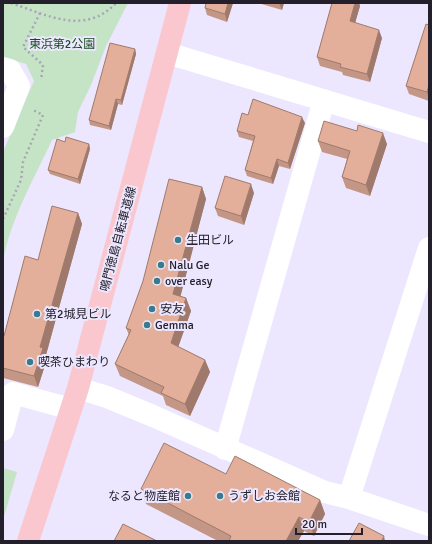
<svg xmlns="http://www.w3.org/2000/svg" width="432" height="544" viewBox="0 0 432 544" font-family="Signika,'Noto Sans JP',sans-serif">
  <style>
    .green { fill: #c5e4c5 }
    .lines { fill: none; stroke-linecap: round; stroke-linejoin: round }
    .path { stroke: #a9a4b7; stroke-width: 2.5; stroke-dasharray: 2 3; stroke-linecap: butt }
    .minor { stroke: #fff; stroke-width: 22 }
    .major { stroke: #fac7cf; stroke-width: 22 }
    .wall { fill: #c39685 }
    .shaded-wall { fill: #9f7a6c }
    .building { fill: #e3af9b; stroke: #9f7a6c }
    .poi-dot { fill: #387b8c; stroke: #ece7fe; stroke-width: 1.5 }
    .labels { text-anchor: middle; stroke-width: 4; stroke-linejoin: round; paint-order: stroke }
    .park-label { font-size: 12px; fill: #154c1c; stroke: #ece7fe }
    .street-label { font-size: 12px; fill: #23202b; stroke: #ece7fe }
    .poi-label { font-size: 12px; fill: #23202b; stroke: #ece7fe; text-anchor: start }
  </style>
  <rect width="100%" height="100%" fill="#ece7fe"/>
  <path class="green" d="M3,3H128L106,46L91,85L78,112L75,132L52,140C34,179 11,218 3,261V152L34,81L26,64L3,57Z
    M3,468L17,472L3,520Z"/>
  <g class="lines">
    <path class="path" d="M11,3C47,15 85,36 116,3
      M40,13L23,47L43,65L41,80
      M3,219L21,180L23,162L43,115L33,110"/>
    <path class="minor" d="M167,53L429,132
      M3,68L10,70L19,86L3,127
      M78,388L107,397L153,416L325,492L349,498L429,525
      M3,430L13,393L71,409
      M225,449L324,100
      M349,498L429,248"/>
    <path class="major" d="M28,541L78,388L180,3"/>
  </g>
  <path class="wall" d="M233,3L227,22L207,15L205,8Z
    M258,3H284L282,10Z
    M332,3H359L360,6L355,23L382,38L370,82L343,75L342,72L320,66L317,57Z
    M429,25V101L409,94L406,86Z
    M135,49L136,54L122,105L118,104L111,130L90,125L89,120Z
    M248,115L305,123L290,169L279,166L273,184L247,176L245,170L253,141L239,137L237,131Z
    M318,141L387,144L370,196L346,188L342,177L347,159L322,152Z
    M65,142L89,144L90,149L80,184L50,174L48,170Z
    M202,187L206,199L180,296L186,298L191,311L178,347L205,360L210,372L190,416L166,405L163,396L120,376L115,364L129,335L126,328Z
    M254,193L244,225L218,216L215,208Z
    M78,213L82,224L46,355L47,359L38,387L3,378V335L4,336Z
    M226,474L320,500L325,514L314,536L304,531L298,541H218L146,504L141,489Z"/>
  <path class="shaded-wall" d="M228,3H233L227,22L225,14Z
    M279,3H284L282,10Z
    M355,3H359L360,6L353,30L350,21Z
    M379,30L382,38L370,82L367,74Z
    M135,49L136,54L122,105L121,100Z
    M429,85V99L427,92Z
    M116,99L118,104L111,130L109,126Z
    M302,117L305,123L290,169L288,163Z
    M383,133L387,144L370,196L366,185Z
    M89,144L90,149L80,184L78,179Z
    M277,159L279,166L273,184L271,178Z
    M251,184L254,193L244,225L241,216Z
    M202,187L206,199L178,306L173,294Z
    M78,213L82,224L46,355L47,359L38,387L34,376L40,347Z
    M186,298L191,311L175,356L171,343Z
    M205,360L210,372L190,416L185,404Z
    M320,500L325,514L314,536L309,522Z
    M299,517L304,531L298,541H286Z
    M384,536L385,541H382V540Z"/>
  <path class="building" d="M206,3H228L225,14L205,8Z
    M332,3H355L350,21L379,30L367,74L340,67L341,64L317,57Z
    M426,24L429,25V85L427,92L406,86Z
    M110,43L135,49L121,100L116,99L109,126L89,120Z
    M253,99L302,117L288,163L277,159L271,178L245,170L255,136L237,131L242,113L248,115Z
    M324,121L357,131L358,125L383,133L366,185L342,177L350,151L318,141Z
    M66,137L89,144L78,179L48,170L57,139L65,142Z
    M225,176L251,184L241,216L215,208Z
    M169,179L202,187L173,294L186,298L171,343L205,360L185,404L161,393L164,387L115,364L131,330L126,328L143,281Z
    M52,206L78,213L40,347L43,348L34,376L3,368V335L4,336L25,256L38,260Z
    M164,443L226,474L235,456L320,500L309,522L299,517L286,541H229L231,536L141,489Z
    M359,523L384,536L382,540L384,541H349Z
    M123,524L157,541H114Z"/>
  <g class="poi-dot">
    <circle cx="178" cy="240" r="4"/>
    <circle cx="161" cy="265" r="4"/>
    <circle cx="157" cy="281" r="4"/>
    <circle cx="152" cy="309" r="4"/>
    <circle cx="37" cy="314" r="4"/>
    <circle cx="147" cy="325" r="4"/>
    <circle cx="30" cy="362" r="4"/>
    <circle cx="188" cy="496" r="4"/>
    <circle cx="220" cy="496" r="4"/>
  </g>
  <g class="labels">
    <g class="park-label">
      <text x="62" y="48">東浜第2公園</text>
    </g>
    <g class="street-label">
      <text transform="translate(118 239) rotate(-75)" y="4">鳴門徳島自転車道線</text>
    </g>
    <g class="poi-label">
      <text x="186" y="244">生田ビル</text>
      <text x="169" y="269">Nalu Ge</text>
      <text x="165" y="285">over easy</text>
      <text x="160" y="313">安友</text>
      <text x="45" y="318">第2城見ビル</text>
      <text x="155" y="329">Gemma</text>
      <text x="38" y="366">喫茶ひまわり</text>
      <text x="180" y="500" text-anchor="end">なると物産館</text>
      <text x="228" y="500">うずしお会館</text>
    </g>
  </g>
  <rect width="432" height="544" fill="none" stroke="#23202b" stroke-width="8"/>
  <path d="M296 528v6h66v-6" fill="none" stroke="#23202b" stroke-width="2"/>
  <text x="302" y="528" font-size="12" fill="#23202b" stroke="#ece7fe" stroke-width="3" paint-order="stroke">20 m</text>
</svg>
